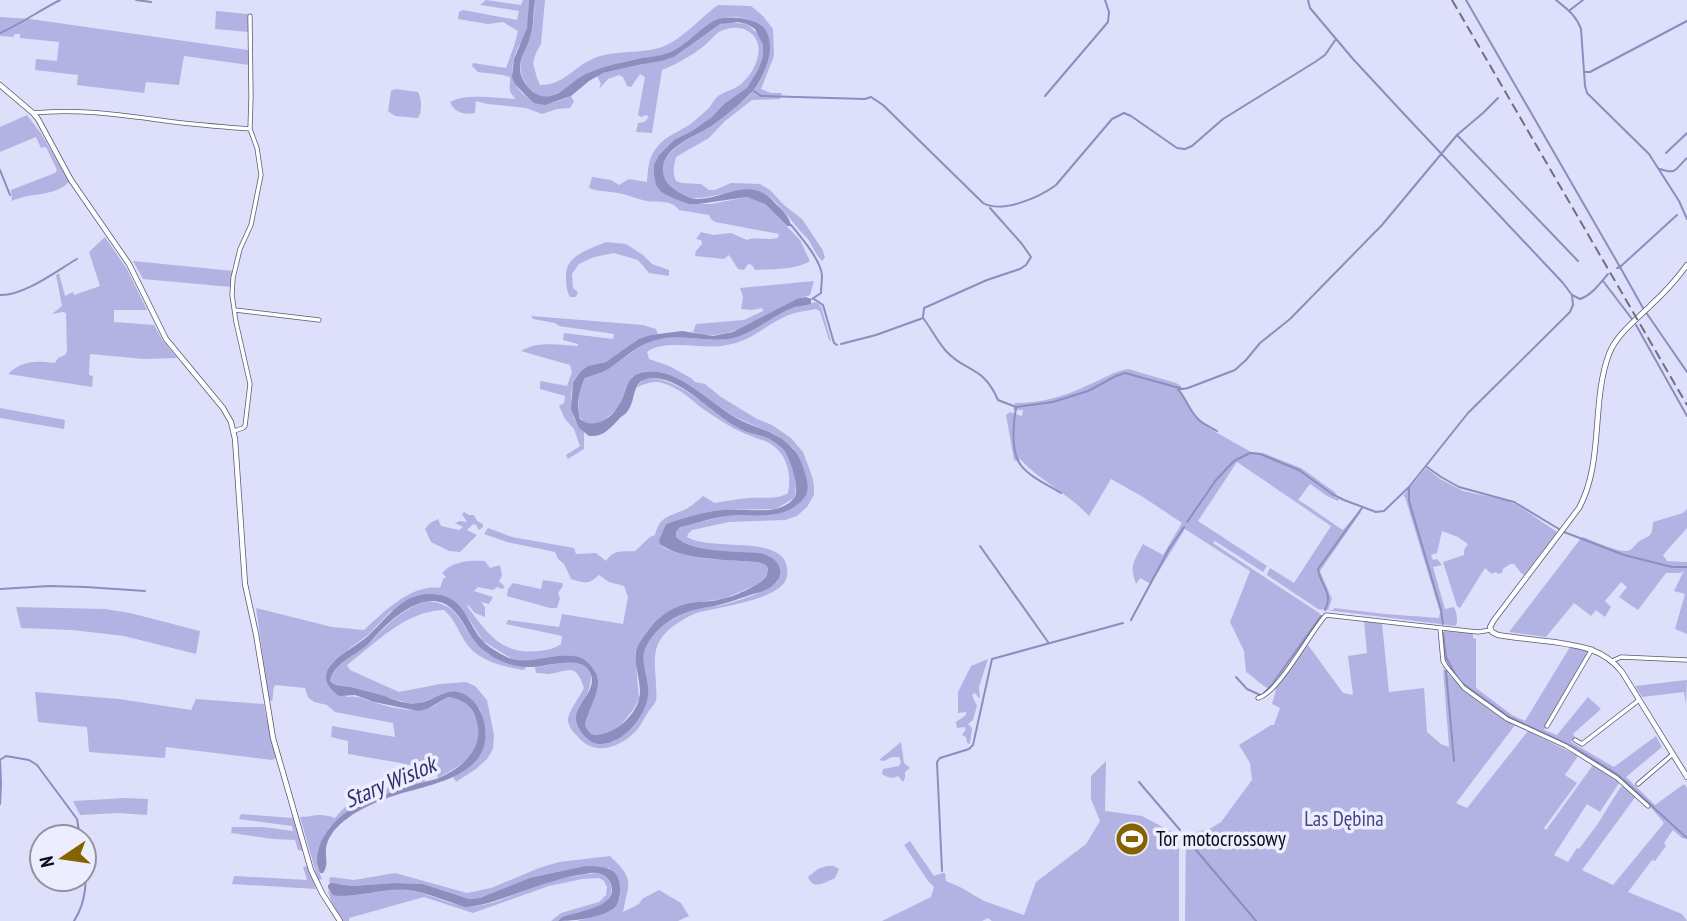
<svg xmlns="http://www.w3.org/2000/svg" width="1687" height="921" viewBox="0 0 1687 921" font-family="'PT Sans Narrow',sans-serif">
  <style>
    .green { fill: #b3b3e3 }
    .water { fill: #8d8dbe }
    .lines { fill: none; stroke-linecap: round; stroke-linejoin: round }
    .stream { stroke: #8d8dbe; stroke-width: 2 }
    .street-casing { stroke: #58586f; stroke-width: 5 }
    .secondary-casing { stroke: #58586f; stroke-width: 6 }
    .street { stroke: #fff; stroke-width: 3.5 }
    .secondary { stroke: #fff; stroke-width: 4.5 }
    .rail { stroke: #6f6f81; stroke-width: 2; stroke-dasharray: 10 5; stroke-linecap: butt }
    .labels { text-anchor: middle; stroke-width: 7; stroke-linejoin: round; paint-order: stroke }
    .park-label { font-size: 21px; fill: #494584; stroke: #ecedfe }
    .poi-label { font-size: 21px; fill: #0c0c15; stroke: #ecedfe; text-anchor: start }
    .water-label { font-size: 23px; font-style: italic; fill: #342e6b; stroke: #ecedfe }
  </style>
  <rect width="100%" height="100%" fill="#dedffa"/>
  <path class="green" d="M486,0L521,5L523,0H529C528,11 529,22 526,33C524,38 521,42 518,47C510,65 509,83 525,96C541,109 554,103 571,96L574,102L570,108L557,109L542,114L526,108L488,104L476,101L475,113C464,115 455,113 450,102C465,93 498,98 516,99C506,89 511,89 510,77L503,75L478,72L472,66L473,63L506,68L514,46L518,31L503,22L488,24L458,19L459,12L463,10L517,20L519,11L480,5Z
    M535,0H545L541,44L536,53L533,63L537,78L540,85C564,86 576,64 597,57C618,50 641,54 662,47C683,39 700,18 718,5L751,6L763,16L773,29L774,56L761,89L771,93H782L780,99L752,100L725,121L709,138L676,157C674,165 672,173 676,181L682,183L701,184L709,190H715L731,183L760,184L770,190L784,205L802,219L822,249L825,257L822,261C815,254 813,246 807,238C794,226 778,199 763,193C732,180 692,217 668,184C646,154 695,138 712,125C717,122 720,118 724,115C733,107 746,101 753,91C763,80 769,62 768,47C768,37 768,30 758,24C718,2 705,35 674,51C658,59 639,57 623,62C611,66 600,73 588,77C580,81 551,98 545,97C533,96 523,83 521,72C518,60 527,48 530,37C534,25 534,12 535,0Z
    M216,11L248,14V32L215,29Z
    M0,17L30,19L248,50L249,65L184,56L179,85L146,82L144,93L77,85L78,75L35,70L36,59L57,61L59,42L20,38V34H15L13,37L0,36Z
    M729,22L747,24L758,34L763,45V58L758,70L747,89L724,104L713,117L692,131L674,140L659,155L656,184L661,192L689,204H711L747,197L756,199L765,204L800,240L810,261C797,270 772,269 755,270L752,265L748,264L744,270L738,269L729,255L724,259L695,256L696,251L702,244L701,240L696,239L701,232L713,235L731,233L747,240C759,236 765,241 778,238L779,234L715,222L711,219L709,215L679,210C671,199 659,203 647,201C637,199 628,195 618,193C608,191 599,192 589,188L592,177L611,180L619,185L629,179L647,182C648,170 648,157 657,147C666,135 680,132 692,123C697,118 703,114 708,109C712,105 713,100 718,96C727,90 738,89 745,80C758,67 767,40 746,30C739,26 726,28 719,32C714,35 709,42 704,46C691,56 677,64 662,70L652,133L636,132L638,123L644,122L649,117L646,115L641,117L638,115L645,77L640,74L631,87L627,86L623,77L619,75L608,79L599,89L601,84L597,76L603,73L638,65L662,61L674,57L720,24Z
    M395,89L418,92C422,99 422,112 418,118L395,116L388,111L391,91Z
    M27,115L42,135L69,182C55,197 30,192 12,201L11,190L55,173L57,170L46,147L41,148L36,137L0,152V127Z
    M105,237L127,269L147,310H114V322L154,325L163,341L177,358L144,359L90,354L89,375L93,376L92,387L8,374C23,360 36,361 55,363L58,358L65,355L67,351L66,313L63,312L52,314L62,306L56,275L59,273L65,296L73,292L74,295L100,286L89,252Z
    M606,242L626,244L643,255L652,264L669,270V276L649,273L638,260L614,253L594,257L579,264L572,274L573,288L578,292L576,297H570C566,289 566,284 566,275C566,255 590,249 606,242Z
    M133,261L233,271L231,287L143,279Z
    M814,281L810,295C778,305 748,332 715,335C708,336 700,334 693,332L696,324L744,320L763,311L762,308L752,310L741,309L743,297L740,288Z
    M816,302L821,306L831,341L829,340L820,311L816,309C806,311 794,312 784,317C759,329 752,342 721,346C701,349 664,339 647,352L649,359L669,366L691,378L695,382L705,384L721,397L757,419L772,425L791,438L803,452L812,476L814,486V495L807,507L797,516L785,520L729,522L692,530L688,534L687,537C711,552 783,534 787,568C788,573 787,579 784,583C772,600 720,607 700,612C689,615 681,621 672,627C650,645 655,660 656,685C656,689 657,697 656,701C654,705 649,710 647,714C643,720 640,727 635,732C620,747 596,756 580,739C575,734 569,728 568,721C567,713 580,697 584,688C575,661 569,672 548,674C546,674 538,673 536,673L535,667C546,666 558,663 569,662C608,659 585,700 576,717L595,744H605L615,741L648,697C648,683 642,668 644,653C648,630 676,616 696,609C703,607 711,607 718,606C738,601 762,594 778,581L761,554C738,552 693,553 676,537V532L680,527L725,516L776,514L804,499L793,448L776,435L735,417L686,384L649,372L639,373L633,377L626,387L619,407L601,423L591,424L584,422L578,415L580,387L585,378C593,375 603,373 610,368C624,359 635,348 651,341C677,331 705,344 731,338C755,333 773,315 795,307C801,305 809,304 816,302Z
    M531,316L643,325L656,329L658,334L651,335L606,362L588,366L581,371L573,381L571,396L574,418L584,432V449L568,459L566,455L580,446L574,429L565,419L559,406L564,403L565,396L540,389V381L567,386L572,372L570,365L521,351C537,341 560,345 578,346V344L563,340L564,333L613,339L614,334L559,326L555,323L533,319Z
    M1128,369L1176,383L1181,386L1180,393L1194,416L1205,426L1251,452L1263,453L1301,468L1336,493L1334,497L1339,499L1338,501L1327,496L1310,484L1298,500C1314,509 1328,521 1343,530L1359,511L1361,512L1320,571L1332,599L1328,610H1333L1334,608L1385,614L1439,618L1440,612L1405,497L1403,496L1426,468L1440,479L1463,491L1505,500L1517,505L1557,532L1524,575L1522,574L1514,564H1510L1503,569L1502,573L1499,574L1495,572L1492,574L1485,568L1460,608L1457,606L1443,562L1464,555V550L1468,544L1458,537L1442,531L1437,553L1431,555L1433,560L1437,559L1442,565L1433,567L1445,609L1454,607C1457,614 1458,619 1456,626L1318,609L1267,575V574L1270,568L1294,583L1331,526L1237,462L1198,521L1267,566L1263,572L1215,541L1213,543L1319,613L1322,617L1269,689C1261,685 1254,677 1246,672L1244,651L1230,622L1250,571L1185,529L1151,584L1140,578L1136,584C1129,566 1134,561 1143,544L1163,555L1182,523L1143,497L1111,479L1089,516C1069,494 1040,481 1020,459L1016,461L1014,460L1006,415L1010,412L1022,416L1023,410H1013L1015,403C1040,403 1064,397 1086,386C1101,380 1112,372 1128,369Z
    M652,378C683,381 715,414 742,429C756,437 773,435 785,451C793,462 799,485 794,498L776,509L722,510L696,515L666,524L659,540L663,547L669,550L709,559L758,562L766,565L768,567L767,574L764,579L754,586L723,599L690,603L650,628L638,645L635,653L639,699L633,710L619,727L612,732L602,735L591,734L585,726L589,709L596,691L598,678L587,661L569,655L537,661H524L512,659L483,641L467,616L437,594L390,612L369,634L349,649L327,681L347,697C357,695 363,699 373,702C386,706 404,711 418,710C429,710 439,703 448,697C454,698 460,699 464,702C479,713 483,737 474,752C466,764 450,771 438,778L437,772L401,763L348,754V741L331,737L332,726L395,737L393,723L335,712L327,705L314,702L308,697L305,688L275,685C272,690 274,696 272,701L269,700L256,608L332,627L364,630C384,612 411,584 440,588L443,579L446,577L442,573C452,561 471,560 485,561L490,568L500,565L502,576L499,581L505,587L502,589L497,587L493,590L478,587L474,591L493,597L489,604L481,602L485,607V617L475,613L468,605L467,606C487,633 501,655 539,651C547,650 554,649 561,644L562,636L506,624L508,620L559,627L562,614L623,624L628,597L624,586L609,582L599,575C588,585 584,583 571,579L564,564L558,559L555,552L507,542L484,534L488,528L512,537L574,548L576,554L596,553L606,561C614,549 622,552 635,551L650,537L655,535C660,516 668,517 684,510C691,507 697,501 703,496L715,503C726,501 737,499 749,498C762,497 777,500 788,493C791,479 789,463 779,451C770,441 763,441 751,436C734,430 718,419 703,409C689,398 680,388 662,383C653,380 644,384 635,388L644,379Z
    M0,408L65,420L64,429L0,418Z
    M1687,509V528L1663,555L1667,561L1687,562V634L1675,629L1685,594L1674,591L1684,570L1681,573H1666L1638,610L1619,597L1627,587L1621,582L1605,601L1611,607L1605,617L1596,610L1591,616L1574,603L1546,637L1509,632L1582,537C1593,540 1622,555 1630,550C1631,550 1637,543 1638,542C1650,534 1652,539 1653,522L1683,513Z
    M464,512L469,515H474L477,521L483,524V527L479,530L476,525L473,524L467,530L477,535L460,552L449,551L431,542L425,529L430,523L438,519L441,526L459,530L463,527L455,523L460,521L467,522L462,514Z
    M543,580L562,583L563,586L558,593L560,598L557,608H550L507,596L508,589L513,583L541,589Z
    M427,601C459,604 459,622 476,643C487,657 510,664 526,667L524,670C505,667 482,662 469,647C459,635 456,620 444,610C405,611 376,643 347,665L350,670L399,692L440,684L466,682L475,686L487,700L494,735L493,749L487,759L476,769L456,782L453,777L473,763L486,733L480,709L452,692L419,703H408L349,687L334,684L330,681C334,662 357,655 369,643C387,626 402,608 427,601Z
    M16,607L105,609L130,613L200,631L196,654L124,636L72,630L21,628Z
    M1364,621L1382,624L1389,692L1424,688L1427,732L1441,744L1449,747L1443,668C1464,692 1488,708 1515,725L1456,803L1467,808L1528,731L1578,756L1565,775L1577,783L1544,828L1546,830L1593,765L1616,779L1619,783L1600,812L1587,804L1554,855L1568,862L1577,848L1579,849L1597,825L1620,788L1623,786L1636,796L1582,870L1613,885L1664,823L1648,804L1622,780L1578,751L1504,716L1470,691L1449,668L1445,661L1442,633L1445,631L1473,634V638L1476,639V688L1512,715L1525,721L1570,647L1589,651L1544,730L1557,735L1588,697L1601,709L1573,734L1575,737L1571,742L1614,767L1656,736L1662,747L1626,777L1655,805L1684,784L1687,788V839L1682,838L1673,830L1664,843L1666,846L1655,861L1652,860L1628,892L1682,914L1687,921H1185L1186,835L1211,828L1221,822L1252,780L1250,763L1239,745L1271,725H1274L1280,708L1272,704L1276,690L1275,688L1308,645L1343,693L1353,695L1348,656L1367,653Z
    M988,659L979,687L980,697L979,698L975,693L972,695L977,706L973,720L968,724L972,728L970,744L967,743L966,737L962,735L966,729L964,727L957,728L956,722L966,715V712L958,713V692L971,666Z
    M1687,680L1686,704L1684,692L1642,697L1635,686Z
    M35,692L119,699L191,710L196,699L264,704L265,712L276,758L272,760L166,747L165,758L89,752L87,727L38,722Z
    M901,742L904,763L910,768L905,772V778L903,782L898,776C892,779 888,778 882,774L883,769L899,766L901,762L899,757H892L884,761L879,760Z
    M1106,761L1105,811L1142,816L1172,832C1175,838 1175,843 1179,849V921H992L988,918L982,921H882L931,897L934,887L928,881L904,845L910,841L934,876L942,873H945L946,881L960,887L984,901L1024,915L1036,882L1086,844L1100,821L1091,799V776Z
    M423,779L426,781L382,795L350,810L329,828L317,867L322,879L318,880L300,817C315,817 318,812 335,818C342,809 352,800 364,796L366,793Z
    M126,798L148,799L147,815L118,813L80,815L73,801Z
    M241,814L293,818L304,851L298,850L295,840L273,839L231,833L232,827H263L293,831L292,826L239,819Z
    M610,856C635,880 629,881 623,912L639,904L642,899L659,890L681,903L689,916L678,921H577C594,916 612,914 620,897L609,868L505,889L480,898L469,899L423,884L395,883L351,886L339,884H330L329,879L331,877L354,880L395,873L467,893L491,888L539,868L559,862Z
    M308,866L316,889L232,884L234,876L307,880L303,867Z
    M827,866H834L839,869L835,878C826,882 813,891 808,877L818,869Z
    M596,873C605,874 609,877 611,887C615,909 578,912 562,917L558,921H551L561,913L599,902L606,895L607,887L604,881L599,878L582,879L549,886L473,913L424,897L349,918V921H342C336,912 330,901 328,890C338,899 353,895 364,894C382,891 400,888 418,892C437,897 456,908 476,906C501,903 524,889 548,882C564,877 579,875 596,873Z"/>
  <path class="water" d="M529,0H535C533,12 534,25 530,37C528,47 520,57 520,67C519,81 535,100 550,96C564,93 573,80 586,74C603,66 624,62 642,58C651,57 660,56 668,53C686,47 699,28 716,20C729,15 751,18 762,26C770,33 771,46 769,56C767,67 759,85 751,93C740,104 726,115 714,124C698,136 660,147 663,172C664,179 668,185 674,189C680,194 690,199 698,199C720,199 744,181 765,194C769,196 773,201 777,205C783,210 790,218 791,226H787L765,204L747,197L698,204H689L675,199L661,192L656,185L654,174V165L659,155L674,140L692,131L712,117L724,104L747,88L758,70L763,57V45L755,29L747,24L738,22L720,24L674,57L662,61L638,65L603,73L589,81L571,96L545,105L534,103L526,96L515,84L512,77L514,59L527,28Z
    M806,297L811,299V304C806,305 801,306 795,307C775,314 758,330 737,337C710,345 683,332 656,340C638,344 625,358 610,368C603,373 593,375 585,378C579,388 576,408 580,419C594,430 611,419 619,405C625,396 625,384 633,377C637,373 643,372 648,372C657,371 666,373 674,377C696,387 715,405 736,418C756,429 775,430 792,448C801,457 804,469 807,481C809,491 806,498 798,504C778,521 751,513 726,516C711,518 695,524 680,527L676,532V537C693,553 735,551 758,553C779,556 790,575 769,588C764,592 756,593 750,595C739,599 729,602 719,605C712,607 705,607 698,609C677,614 654,627 645,649C640,664 650,681 648,696C645,718 621,746 598,744C589,743 575,728 576,717C578,701 601,687 588,669C578,655 543,668 527,667C521,667 512,665 506,663C497,660 481,650 476,643C467,632 462,617 451,608C424,586 388,622 371,641C359,655 334,661 330,681C332,682 333,684 334,684C339,686 346,686 350,687C360,690 371,692 381,695C393,699 405,705 418,703C432,702 444,689 458,692C471,695 479,706 483,718C499,774 436,783 396,795C380,800 361,808 348,818C338,825 328,835 326,848C325,857 329,865 323,873H320C315,863 317,852 321,842C327,829 338,817 350,810C367,800 386,794 405,787C415,784 426,782 436,779C462,769 486,748 476,719C472,705 462,699 448,697L427,709L418,711L374,702L355,695L339,696C303,670 352,651 369,635C390,615 406,589 440,595C464,599 468,624 482,640C489,648 501,654 509,658C534,668 574,642 591,666C594,670 597,674 598,680C599,694 587,711 585,726L591,734C610,739 635,717 639,699C643,684 633,666 636,651C638,643 645,635 650,628C657,619 668,610 680,606C693,600 708,603 722,599C733,597 758,586 765,578C768,574 767,572 768,568L766,565L758,562C732,560 680,560 660,544L659,540L666,524C684,518 703,512 722,510C740,509 759,512 776,509C781,508 791,503 794,498C801,490 790,456 783,449C769,435 760,437 745,431C716,419 685,379 654,378C629,378 638,399 627,412C625,415 621,416 619,419C609,429 604,437 589,436L579,428L571,409L573,382L581,371L588,366L606,362L639,339L651,335L682,331L713,336L733,332L797,299Z
    M586,866C604,867 620,866 620,890C620,895 619,901 616,906C605,918 573,921 558,921L562,917C576,912 611,908 612,891C612,883 608,876 601,874C596,872 591,873 585,874C562,877 540,885 518,893C501,899 484,906 466,907C447,902 427,892 407,890C385,888 363,896 340,896L333,895L328,888V885L331,883L352,886L395,883L423,884L469,899L480,898L530,878Z"/>
  <g class="lines">
    <path class="stream" d="M136,0L151,2
      M1308,0L1310,8L1353,59L1404,114L1563,283L1572,295L1580,299C1592,295 1600,283 1608,274
      M1466,0L1620,267L1677,215
      M1556,0C1567,9 1576,15 1581,29L1585,86L1587,93L1649,154L1679,201L1687,219
      M1570,10L1583,0
      M0,33C21,24 40,10 60,0
      M1585,72H1590L1687,21
      M754,91L761,96L865,99L871,97L883,105L983,203C1002,214 1040,197 1056,185L1112,119L1124,113L1131,116L1177,148L1185,149L1192,146L1223,119L1315,62L1325,55L1336,39
      M1045,96L1108,22L1109,12L1105,0
      M1457,135L1483,113L1498,98
      M1666,153L1687,133
      M1660,169C1677,175 1675,169 1687,158
      M0,170L10,195
      M791,225C801,237 820,259 822,275C822,281 821,287 821,293L812,299
      M1617,268L1620,267L1643,308L1687,372
      M1603,281L1632,319
      M0,295C24,296 56,271 77,259
      M814,299L823,305L834,343L837,345
      M923,317L924,308L987,280L1020,269L1026,265L1031,257L1022,244L990,208
      M1636,325L1687,416
      M841,344L876,335L923,318C931,328 937,341 946,351C966,373 983,365 998,400L1016,407L1053,402L1088,391L1116,376L1125,373L1183,389L1188,388L1235,370L1246,360L1260,343L1290,319L1382,225L1457,135L1578,261
      M1176,387C1185,396 1188,408 1197,418C1202,424 1210,427 1217,431
      M1016,408C1013,423 1011,451 1020,464C1029,477 1048,485 1061,493
      M1427,467L1441,477L1459,487L1514,502L1559,529
      M1409,487V501L1441,610L1443,624
      M1187,522L1216,480L1234,461L1250,453L1260,454L1299,470L1332,494L1344,500L1376,512L1384,511L1409,487L1468,413L1570,312L1573,305L1572,295
      M1564,532L1624,555L1672,567H1687
      M980,546L1048,642
      M0,589L49,586L86,587L145,591
      M1325,610C1334,592 1320,586 1318,569L1362,508
      M1131,620L1169,549L1184,527
      M1443,633L1446,657L1456,676
      M1446,671L1454,761
      M1236,677L1247,689L1260,695
      M1462,683L1509,717L1575,748L1618,775L1687,838
      M1264,693L1271,686L1321,616
      M1139,782L1180,830
      M0,804L1,784L0,760L6,756L29,760L37,765L77,819L80,837
      M1185,837L1256,921
      M942,871L937,762L940,758L969,749L973,745L992,659L1123,623
      M74,921C87,901 87,879 84,856"/>
    <defs>
      <path id="street" d="M33,113C80,108 127,116 174,122C199,125 225,127 250,129
        M235,310L319,320
        M234,431L243,428L245,426L250,384L236,322L232,295L233,278L240,249L251,225L261,175L257,148L250,129L251,97L250,16
        M1440,628L1443,661L1446,666L1464,688L1507,719L1566,746L1617,778L1648,806
        M1612,661L1621,657L1687,660
        M1258,698C1278,694 1310,632 1326,615L1468,631L1478,632L1491,630
        M1547,726L1592,649
        M1575,740L1582,744L1639,700
        M1638,784L1673,754"/>
      <path id="secondary" d="M0,85L33,113L38,119L71,180L129,264L166,339L223,408L231,422L235,439L245,584L256,634L273,738L311,870L322,893L340,921
        M1687,265C1676,280 1664,293 1651,305C1636,320 1616,335 1609,354C1591,402 1604,462 1579,508L1494,620L1490,627L1492,632L1498,635C1517,638 1535,640 1554,642C1581,646 1604,649 1622,672L1687,777"/>
    </defs>
    <use href="#street" class="street-casing"/>
    <use href="#secondary" class="secondary-casing"/>
    <use href="#street" class="street"/>
    <use href="#secondary" class="secondary"/>
    <path class="rail" d="M1452,0L1687,405"/>
  </g>
  <defs>
    <symbol id="stadium-disc" viewBox="-11 -11 22 22"><circle r="9.5" fill="#876200" stroke="#ecedfe"/><path d="M0-5a6.5 5 0 1 0 0 10a6.5 5 0 1 0 0-10ZM-3.5-1.8h7v3.6h-7Z" fill="#fff"/></symbol>
  </defs>
  <g fill-rule="evenodd">
    <use href="#stadium-disc" x="1113" y="820" width="38" height="38"/>
  </g>
  <g class="labels">
    <g class="park-label">
      <text x="1344" y="826">Las Dębina</text>
    </g>
    <g class="poi-label">
      <text x="1156" y="846">Tor motocrossowy</text>
    </g>
    <g class="water-label">
      <text transform="translate(390 782) rotate(-23)" y="8">Stary Wislok</text>
    </g>
  </g>
  <g transform="translate(63 858) rotate(257)"><circle r="33" fill="#ecedfe" stroke="#9293a1" stroke-width="2"/>
  <path d="M0-5L12 26L0 18L-12 26Z" fill="#876200"/>
  <text y="-10" font-size="19" font-weight="bold" text-anchor="middle" fill="#0c0c15">N</text>
  </g>
</svg>
